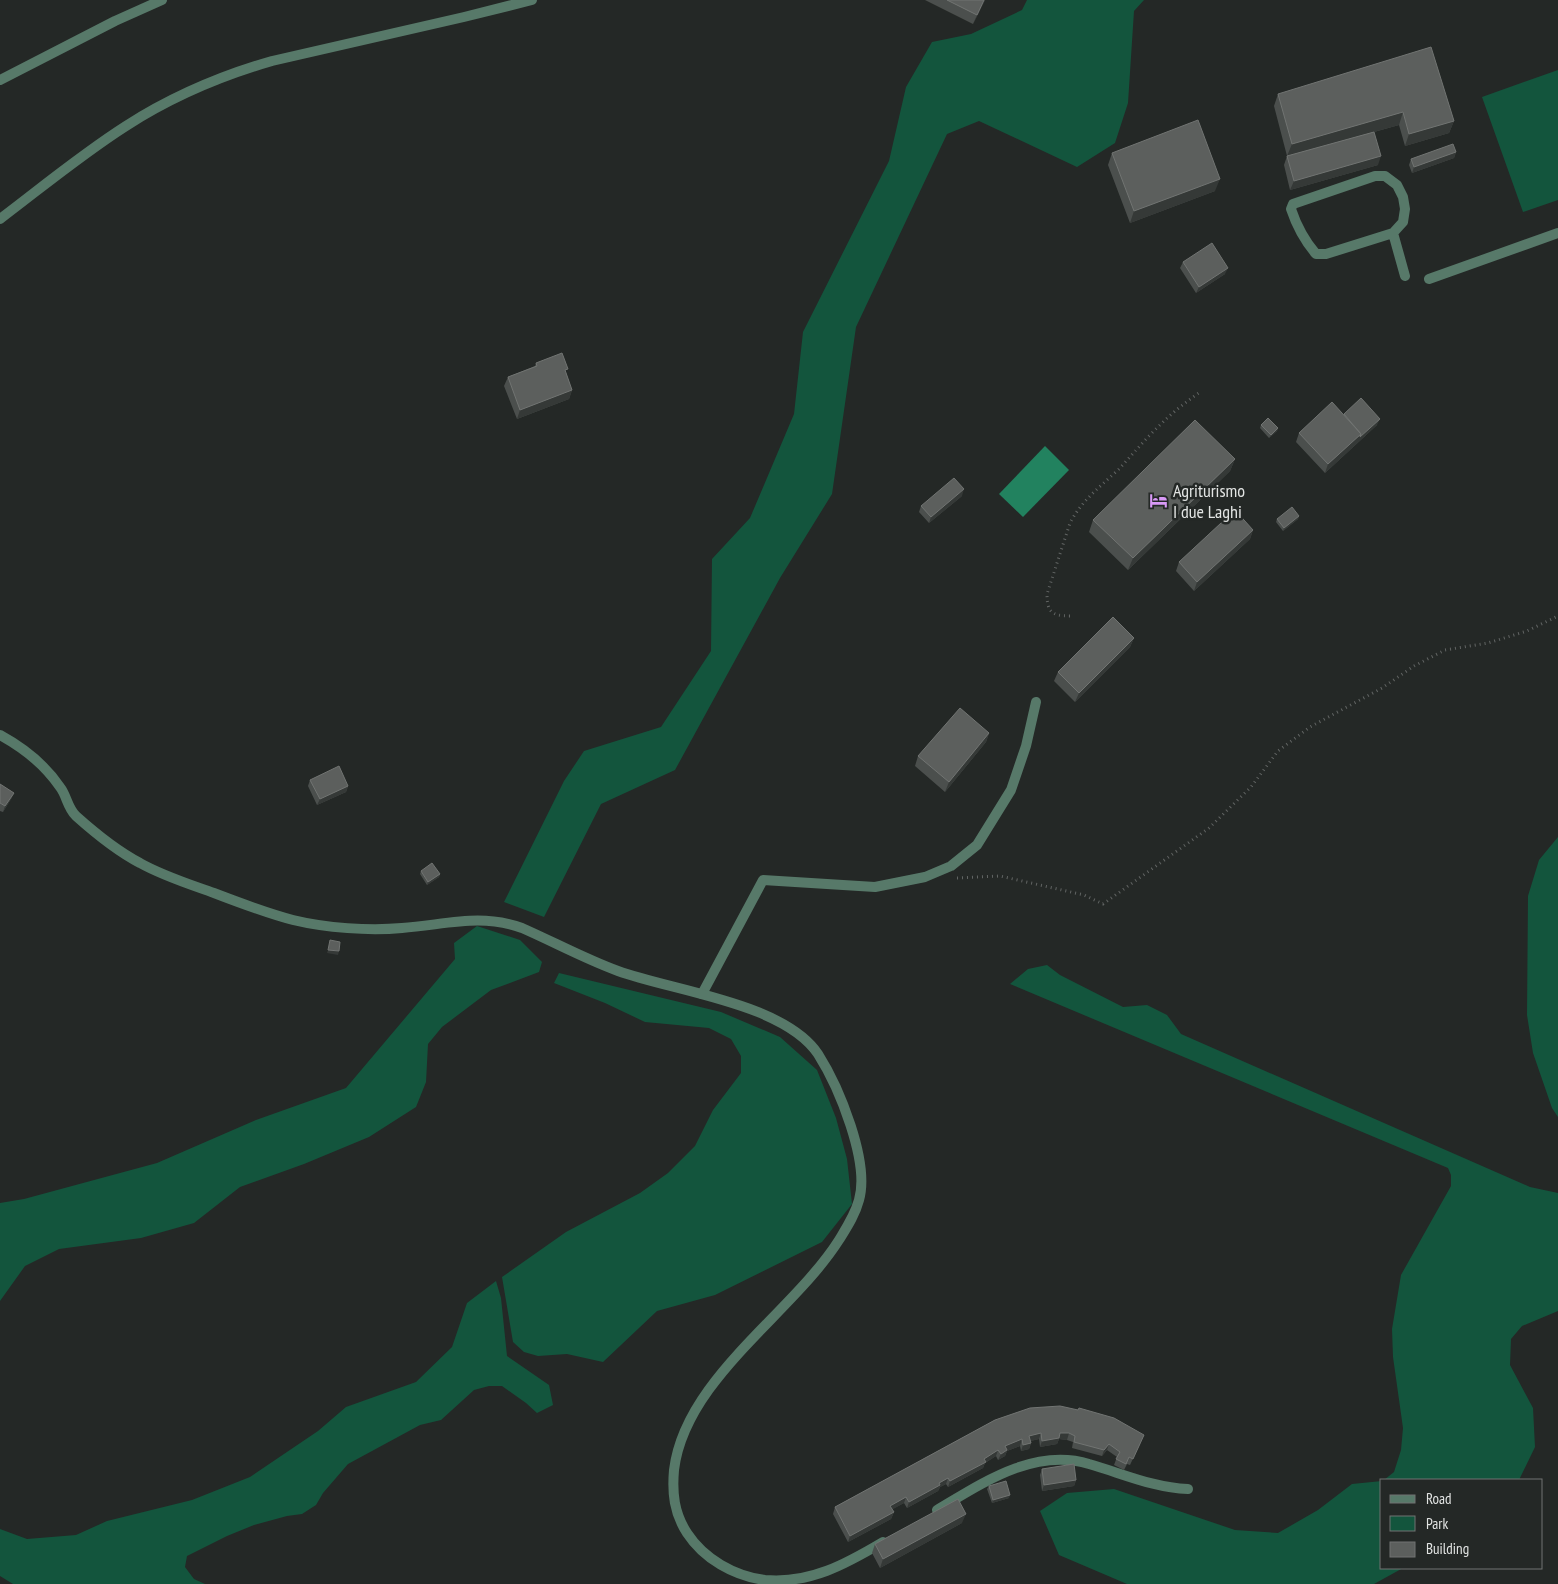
<svg xmlns="http://www.w3.org/2000/svg" width="1558" height="1584" viewBox="0 0 1558 1584" font-family="'PT Sans Narrow',sans-serif">
  <style>
    .green { fill: #13553d }
    .water { fill: #22825f }
    .lines { fill: none; stroke-linecap: round; stroke-linejoin: round }
    .path { stroke: #626564; stroke-width: 3; stroke-dasharray: 1 4; stroke-linecap: butt }
    .lane { stroke: #577969; stroke-width: 10 }
    .street { stroke: #577969; stroke-width: 10 }
    .wall { fill: #4b4f4d }
    .shaded-wall { fill: #353937 }
    .building { fill: #5c5f5d; stroke: #717472 }
    .labels { text-anchor: middle; stroke-width: 5; stroke-linejoin: round; paint-order: stroke }
    .poi-label { font-size: 18px; fill: #e2e4e3; stroke: #242826; text-anchor: start }
  </style>
  <rect width="100%" height="100%" fill="#242826"/>
  <path class="green" d="M1027,0H1144L1134,11L1128,103L1115,143L1077,167L979,121L947,134L856,327L832,494L780,578L675,770L601,804L544,917L504,902L564,781L584,751L661,727L711,651L712,559L750,518L794,414L803,332L889,161L906,87L932,42L971,34L1022,10Z
    M1558,70V200L1523,212L1482,97Z
    M1558,837V1117L1552,1108L1533,1053L1527,1015L1528,896L1539,860Z
    M477,926L520,940L542,962L539,972L491,990L442,1027L428,1044L426,1082L416,1107L369,1137L304,1164L240,1187L194,1223L141,1238L59,1249L25,1266L0,1301V1203L24,1199L157,1163L256,1120L346,1088L455,959L454,943Z
    M1047,965L1060,975L1123,1007L1147,1005L1167,1015L1181,1034L1530,1187L1558,1193V1311L1522,1326L1511,1339L1510,1365L1533,1408L1535,1447L1519,1480H1384L1394,1472L1401,1450L1403,1428L1393,1357L1392,1329L1401,1275L1451,1186V1175L1448,1168L1010,984L1028,969Z
    M559,973L721,1012L780,1037L817,1070L836,1118L847,1159L852,1204L822,1242L715,1295L657,1311L603,1362L567,1354L538,1356L524,1352L513,1342L502,1277L566,1232L640,1193L668,1173L695,1146L713,1110L741,1073V1056L731,1039L709,1028L645,1022L605,1003L554,983Z
    M496,1281L501,1298L507,1356L549,1385L553,1405L537,1413L526,1403L502,1386H489L474,1390L441,1420L420,1425L348,1464L323,1493L316,1505L302,1514L287,1516L254,1525L227,1536L187,1556L185,1567L194,1579L205,1584H13L0,1576V1529L27,1539L76,1535L107,1521L192,1500L250,1477L318,1431L346,1407L416,1382L452,1347L467,1303Z
    M1382,1481V1568H1403L1374,1584H1127L1059,1555L1040,1511L1067,1493L1114,1489L1235,1530L1278,1533L1318,1510L1352,1484Z"/>
  <path class="water" d="M1045,446L1069,470L1023,517L999,494Z"/>
  <g class="lines">
    <path class="path" d="M1070,616C1052,616 1047,612 1047,594L1070,523C1082,500 1101,486 1119,469C1133,454 1146,438 1161,424C1173,412 1186,402 1200,392
      M957,878L1000,876L1084,895L1103,904L1209,828L1251,787L1278,751L1310,727L1382,688L1414,666L1445,650L1488,643L1527,631L1558,616"/>
    <path class="lane" d="M1375,176H1385L1397,185L1403,197L1405,209L1403,222L1393,233L1326,254H1316C1304,240 1297,227 1291,209L1293,204Z
      M1393,233L1405,276
      M1429,279L1558,233
      M702,994L763,880L875,887L925,877L951,866L977,845L1011,790L1026,746L1036,702"/>
    <path class="street" d="M0,80L115,21L162,0
      M0,219C41,188 82,154 126,126C171,97 220,76 272,61L464,17L532,0
      M0,735C22,747 45,765 60,787C67,796 67,807 76,816C95,833 117,851 140,863C163,876 189,884 214,893C240,903 266,913 293,920C326,928 369,931 402,928C445,925 480,913 522,928C554,942 585,959 618,971C673,991 784,1003 818,1054C839,1087 870,1162 859,1200C855,1215 847,1227 839,1240C792,1314 685,1379 674,1470C672,1493 674,1513 687,1533C704,1559 734,1576 765,1580C810,1584 846,1564 883,1542
      M937,1510C981,1484 1034,1447 1089,1464C1121,1473 1154,1488 1188,1489"/>
  </g>
  <path class="wall" d="M925,0H985L973,24Z
    M1278,94L1454,121L1449,133L1405,146L1399,125L1374,132L1378,165L1290,190L1284,165L1287,156L1274,106Z
    M1456,152L1454,158L1412,173L1409,165L1411,159Z
    M1112,153L1215,191L1130,223L1108,165Z
    M1183,262L1225,274L1196,293L1180,268Z
    M536,363L566,373L572,390L569,399L517,419L504,386L508,377L535,366Z
    M1344,414L1377,425L1325,473L1296,442L1299,433Z
    M1261,425L1278,428L1277,431L1269,438L1260,428Z
    M1235,459L1230,471L1128,570L1089,532L1093,520Z
    M962,496L929,523L919,512L921,506Z
    M1299,516L1298,519L1283,531L1276,522L1277,519Z
    M1253,530L1250,539L1194,591L1176,571L1179,562Z
    M1134,638L1130,647L1075,702L1054,681L1058,672Z
    M989,733L986,742L945,792L915,766L918,756Z
    M310,780L348,786L346,792L317,805L308,786Z
    M0,784L14,793L11,799L3,812L0,811Z
    M421,871L440,874L439,877L427,885L420,874Z
    M995,1420L1144,1435L1130,1465L1127,1464L1124,1470L1114,1465L1117,1457L1107,1450L1102,1456L1072,1448L1073,1442L1067,1440L1059,1439L1057,1444L1040,1447L1039,1439L1030,1441L1031,1443L1029,1449L1021,1451L1020,1446L1007,1451L1005,1456L998,1460L996,1456L985,1463L983,1468L948,1487L946,1484L940,1487L938,1491L907,1508L904,1503L892,1509L894,1512L891,1519L848,1542L833,1514L835,1507Z
    M1042,1469L1076,1480L1074,1486L1042,1491L1040,1475Z
    M989,1486L1009,1498L992,1503L987,1489Z
    M962,1523L880,1568L872,1553L875,1544Z"/>
  <path class="shaded-wall" d="M984,0H985L973,24L977,15Z
    M1403,112L1399,125L1287,156L1292,144Z
    M1454,121L1449,133L1405,146L1409,134Z
    M1456,152L1454,158L1412,173L1414,167Z
    M1381,156L1378,165L1290,190L1294,181Z
    M1220,179L1215,191L1130,223L1134,211Z
    M1228,268L1225,274L1196,293L1199,287Z
    M572,390L569,399L517,419L520,410Z
    M1380,419L1377,425L1325,473L1328,464L1361,434Z
    M1278,428L1277,431L1269,438L1271,435Z
    M1235,459L1230,471L1128,570L1133,558Z
    M964,489L962,496L929,523L931,517Z
    M1299,516L1298,519L1283,531L1284,528Z
    M1253,530L1250,539L1194,591L1197,582Z
    M1134,638L1130,647L1075,702L1079,693Z
    M989,733L986,742L945,792L949,782Z
    M348,786L346,792L317,805L320,799Z
    M14,793L11,799L3,812L5,806Z
    M440,874L439,877L427,885L428,882Z
    M328,950L339,951L338,955L327,953Z
    M1041,1433L1039,1439L1027,1442L1029,1436Z
    M1060,1433H1069L1067,1440L1059,1439L1057,1444L1040,1447L1042,1441Z
    M1022,1439L1020,1446L1007,1451L1005,1456L998,1460L1005,1446Z
    M1031,1443L1029,1449L1021,1451L1023,1445Z
    M1109,1444L1107,1450L1102,1456L1104,1450Z
    M998,1450L996,1456L985,1463L983,1468L948,1487L950,1481Z
    M948,1478L946,1484L940,1487L938,1491L907,1508L909,1502Z
    M1076,1480L1074,1486L1042,1491L1044,1485Z
    M1010,1495L1009,1498L992,1503L993,1500Z
    M906,1497L904,1503L888,1512L890,1506Z
    M894,1512L891,1519L848,1542L850,1536Z
    M966,1514L962,1523L880,1568L883,1559Z"/>
  <path class="building" d="M947,0H984L977,15Z
    M1431,47L1454,121L1409,134L1403,112L1292,144L1278,94Z
    M1198,120L1220,179L1134,211L1112,153Z
    M1374,132L1381,156L1294,181L1287,156Z
    M1453,144L1456,152L1414,167L1411,159Z
    M1212,243L1228,268L1199,287L1183,262Z
    M562,353L568,369L565,370L572,390L520,410L508,377L537,366L536,363Z
    M1361,398L1380,419L1360,437L1361,434L1344,414Z
    M1332,402L1361,434L1328,464L1299,433Z
    M1268,418L1278,428L1271,435L1261,425Z
    M1195,420L1235,459L1133,558L1093,520Z
    M954,478L964,489L931,517L921,506Z
    M1292,507L1299,516L1284,528L1277,519Z
    M1235,510L1253,530L1197,582L1179,562Z
    M1113,617L1134,638L1079,693L1058,672Z
    M960,708L989,733L949,782L918,756Z
    M339,766L348,786L320,799L310,780Z
    M0,784L14,793L5,806L0,803Z
    M432,863L440,874L428,882L421,871Z
    M330,940L340,942L339,951L328,950Z
    M1060,1406L1078,1410L1079,1408L1114,1418L1144,1435L1133,1459L1129,1457L1126,1464L1116,1459L1120,1452L1109,1444L1104,1450L1074,1442L1075,1436L1069,1433H1060L1059,1438L1042,1441L1041,1433L1029,1436L1031,1443L1023,1445L1022,1439L1005,1446L1007,1450L1001,1454L998,1450L984,1459L986,1462L950,1481L948,1478L939,1483L940,1485L909,1502L906,1497L890,1506L894,1512L850,1536L835,1507L995,1420L1030,1408Z
    M1074,1464L1076,1480L1044,1485L1042,1469Z
    M1006,1481L1010,1495L993,1500L989,1486Z
    M958,1499L966,1514L883,1559L875,1544Z"/>
  <defs>
    <symbol id="hotel-bare" viewBox="-9 -9 18 18"><path d="M-6-4.5h1.5V1H6V5H4.5V3h-9V5H-6ZM-4 0a1.8 1.8 0 1 1 3.6 0ZM.5 0V-2.5h3Q6-2.5 6 0Z" fill="#d99af7" stroke="#242826" stroke-width="2.5" paint-order="stroke"/></symbol>
  </defs>
  <g fill-rule="evenodd">
    <use href="#hotel-bare" x="1146" y="488" width="25" height="25"/>
  </g>
  <g class="labels">
    <g class="poi-label">
      <text x="1173" y="497">Agriturismo<tspan x="1173" dy="21">I due Laghi</tspan></text>
    </g>
  </g>
  <rect x="1380" y="1479" width="162" height="90" fill="#242826" stroke="#707372"/>
  <rect x="1390" y="1495" width="25" height="8" fill="#577969" stroke="#707372"/>
  <text x="1426" y="1504" font-size="15" fill="#e2e4e3">Road</text>
  <rect x="1390" y="1516" width="25" height="15" fill="#13553d" stroke="#707372"/>
  <text x="1426" y="1529" font-size="15" fill="#e2e4e3">Park</text>
  <rect x="1390" y="1542" width="25" height="15" fill="#5c5f5d" stroke="#707372"/>
  <text x="1426" y="1554" font-size="15" fill="#e2e4e3">Building</text>
</svg>
